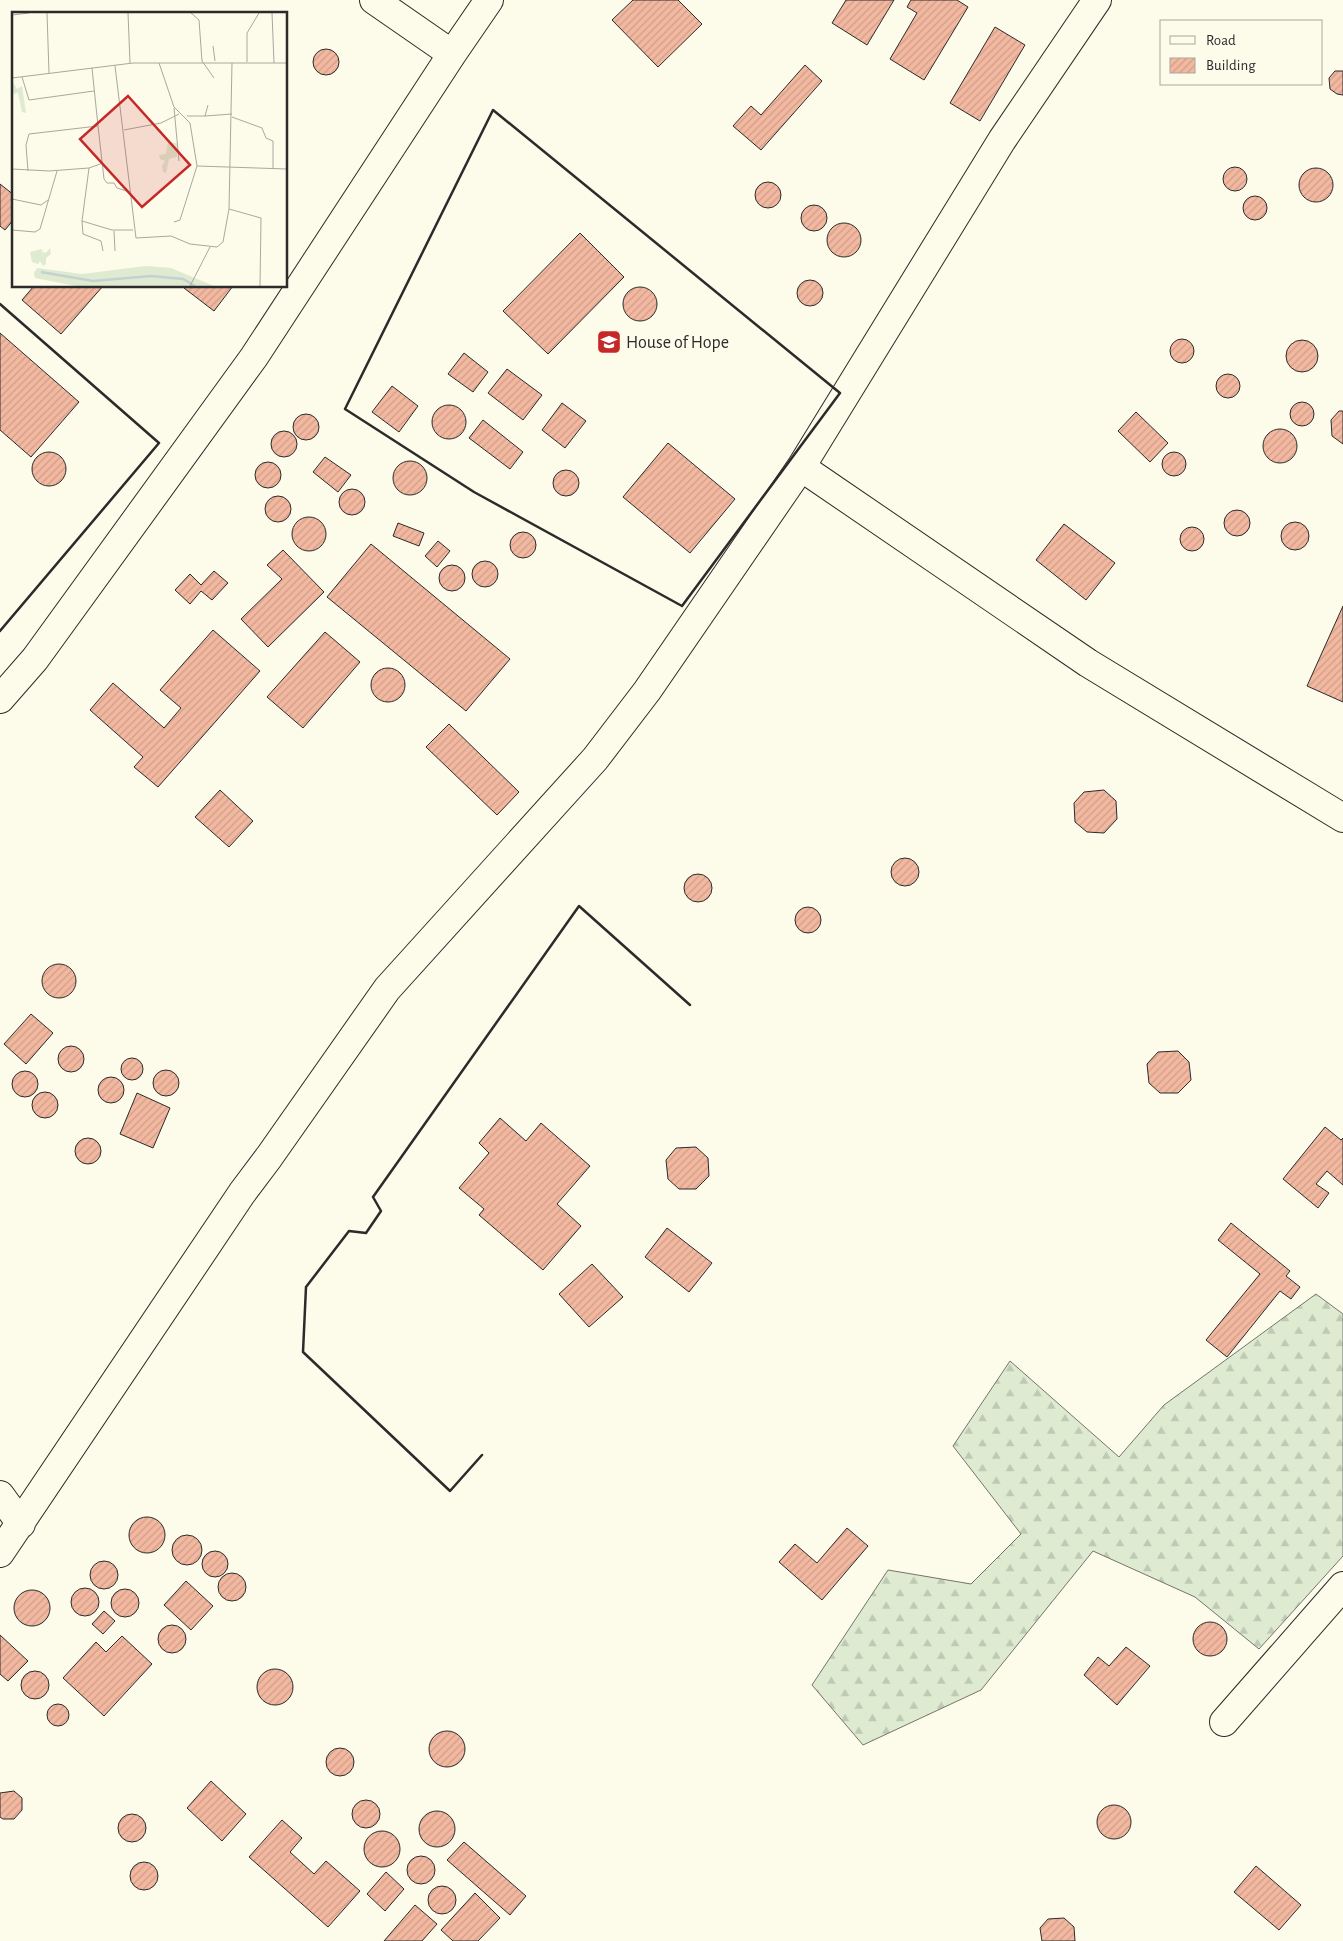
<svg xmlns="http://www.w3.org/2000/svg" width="1343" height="1941" viewBox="0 0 1343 1941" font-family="'Alegreya Sans',sans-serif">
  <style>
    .forest { fill: url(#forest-firs); stroke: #74746e }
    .building { fill: url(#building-hatch); stroke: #2b2b2b }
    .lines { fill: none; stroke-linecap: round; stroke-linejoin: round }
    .minor-casing { stroke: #2b2b2b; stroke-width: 30 }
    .minor { stroke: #fdfbea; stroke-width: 28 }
    .wall { stroke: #2b2b2b; stroke-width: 2.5 }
    .labels { text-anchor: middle; stroke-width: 4; stroke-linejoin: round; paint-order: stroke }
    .poi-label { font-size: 18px; fill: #2b2b2b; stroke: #fdfbea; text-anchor: start }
    .inset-river { fill: none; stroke: #c7d0d0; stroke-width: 2.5 }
    .inset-road { fill: none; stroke: #a9a89e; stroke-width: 1 }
    .view { fill: #c62828; fill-opacity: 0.15; stroke: #c62828; stroke-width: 2.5 }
    .inset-edge { fill: none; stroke: #2b2b2b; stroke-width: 2.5 }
  </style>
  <defs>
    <pattern id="forest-firs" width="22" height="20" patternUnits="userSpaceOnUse" patternTransform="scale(1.25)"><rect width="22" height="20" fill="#deebd1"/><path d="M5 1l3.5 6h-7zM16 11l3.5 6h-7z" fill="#bfcab4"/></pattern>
    <pattern id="building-hatch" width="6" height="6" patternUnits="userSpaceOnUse" patternTransform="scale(1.25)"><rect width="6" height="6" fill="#f2b8a0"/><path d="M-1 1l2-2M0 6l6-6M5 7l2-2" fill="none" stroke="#d09e8a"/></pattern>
  </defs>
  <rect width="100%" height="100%" fill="#fdfbea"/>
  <path class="forest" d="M1316,1294L1343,1314V1556L1259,1649L1195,1597L1093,1551L981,1690L863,1745L812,1685L888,1570L971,1584L1021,1534L953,1446L1010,1361L1119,1457L1164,1405Z"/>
  <path class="building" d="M633,0H678L702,24L658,67L612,20Z
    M846,0H894L867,45L832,23Z
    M911,0H957L968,7L924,80L890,59L917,13L907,7Z
    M995,27L1025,45L980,121L950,103Z
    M313 62a13 13 0 1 1 26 0a13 13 0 1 1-26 0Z
    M805,65L822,81L761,150L733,126L751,106L761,115Z
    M1335,71H1343V95L1337,94L1330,89L1329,78Z
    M1223 179a12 12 0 1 1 24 0a12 12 0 1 1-24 0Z
    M1299 185a17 17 0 1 1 34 0a17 17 0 1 1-34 0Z
    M755 195a13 13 0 1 1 26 0a13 13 0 1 1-26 0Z
    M0,184L14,195V219L5,230L0,226Z
    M1243 208a12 12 0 1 1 24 0a12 12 0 1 1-24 0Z
    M801 218a13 13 0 1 1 26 0a13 13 0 1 1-26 0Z
    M827 240a17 17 0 1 1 34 0a17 17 0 1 1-34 0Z
    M580,233L624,277L548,354L503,311Z
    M797 293a13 13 0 1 1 26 0a13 13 0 1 1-26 0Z
    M34,286H103L61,334L22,300Z
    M185,286H233L214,311L184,288Z
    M623 304a17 17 0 1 1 34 0a17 17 0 1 1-34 0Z
    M0,333L79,402L31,457L0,430Z
    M1170 351a12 12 0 1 1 24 0a12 12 0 1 1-24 0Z
    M1286 356a16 16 0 1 1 32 0a16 16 0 1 1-32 0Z
    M464,353L488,372L473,392L448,374Z
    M507,369L542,395L523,420L488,393Z
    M1216 386a12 12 0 1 1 24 0a12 12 0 1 1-24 0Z
    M392,386L418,406L399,432L372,412Z
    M1290 414a12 12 0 1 1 24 0a12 12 0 1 1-24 0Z
    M562,403L586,421L565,448L542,430Z
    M432 422a17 17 0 1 1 34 0a17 17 0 1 1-34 0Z
    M1339,411H1343V444L1332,436L1331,420Z
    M1136,412L1168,443L1150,462L1118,431Z
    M293 427a13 13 0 1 1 26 0a13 13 0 1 1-26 0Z
    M483,420L523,452L510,469L469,438Z
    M1263 446a17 17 0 1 1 34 0a17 17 0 1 1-34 0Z
    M271 444a13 13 0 1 1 26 0a13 13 0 1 1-26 0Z
    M668,443L735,499L690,553L623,497Z
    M32 469a17 17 0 1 1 34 0a17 17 0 1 1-34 0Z
    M1162 464a12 12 0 1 1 24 0a12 12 0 1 1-24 0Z
    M325,457L351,475L338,492L313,472Z
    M393 478a17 17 0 1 1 34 0a17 17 0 1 1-34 0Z
    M255 475a13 13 0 1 1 26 0a13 13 0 1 1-26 0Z
    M553 483a13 13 0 1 1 26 0a13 13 0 1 1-26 0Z
    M339 502a13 13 0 1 1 26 0a13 13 0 1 1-26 0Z
    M265 509a13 13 0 1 1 26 0a13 13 0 1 1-26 0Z
    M1224 523a13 13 0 1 1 26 0a13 13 0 1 1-26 0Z
    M292 534a17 17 0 1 1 34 0a17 17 0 1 1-34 0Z
    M1281 536a14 14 0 1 1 28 0a14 14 0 1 1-28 0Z
    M398,523L424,533L419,546L393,536Z
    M1064,524L1115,563L1086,600L1036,560Z
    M1180 539a12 12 0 1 1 24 0a12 12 0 1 1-24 0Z
    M510 545a13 13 0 1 1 26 0a13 13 0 1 1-26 0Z
    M438,541L450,551L437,567L425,556Z
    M371,544L510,659L466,711L327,597Z
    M283,550L324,592L268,647L241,619L282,579L267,565Z
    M472 574a13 13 0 1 1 26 0a13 13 0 1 1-26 0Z
    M439 578a13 13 0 1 1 26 0a13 13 0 1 1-26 0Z
    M214,571L228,583L212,600L201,591L190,604L175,590L190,574L201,585Z
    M1343,606V702L1307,686Z
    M213,630L260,671L158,787L134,767L143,757L90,710L113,683L164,728L181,708L160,690Z
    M325,632L360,662L303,728L267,697Z
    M371 685a17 17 0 1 1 34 0a17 17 0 1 1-34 0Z
    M449,724L519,792L497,815L426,747Z
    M220,790L253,821L229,847L195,817Z
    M1104,790L1116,801L1117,819L1104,833L1087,832L1075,822L1074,803L1084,792Z
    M891 872a14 14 0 1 1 28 0a14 14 0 1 1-28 0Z
    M684 888a14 14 0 1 1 28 0a14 14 0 1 1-28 0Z
    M795 920a13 13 0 1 1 26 0a13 13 0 1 1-26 0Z
    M42 981a17 17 0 1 1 34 0a17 17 0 1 1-34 0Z
    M31,1014L53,1033L26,1064L4,1044Z
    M58 1059a13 13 0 1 1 26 0a13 13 0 1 1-26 0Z
    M1178,1051L1189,1062L1191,1080L1178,1093H1160L1149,1083L1147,1064L1158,1052Z
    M121 1069a11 11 0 1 1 22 0a11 11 0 1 1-22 0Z
    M153 1083a13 13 0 1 1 26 0a13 13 0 1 1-26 0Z
    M12 1084a13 13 0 1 1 26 0a13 13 0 1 1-26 0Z
    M98 1090a13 13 0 1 1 26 0a13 13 0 1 1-26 0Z
    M32 1105a13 13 0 1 1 26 0a13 13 0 1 1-26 0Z
    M137,1093L170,1108L153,1148L120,1134Z
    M500,1118L526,1141L541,1123L590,1166L557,1204L581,1226L543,1270L479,1215L484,1209L459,1188L489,1153L479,1143Z
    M1325,1127L1341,1140L1343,1138V1185L1327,1171L1316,1184L1329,1193L1318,1208L1283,1179Z
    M75 1151a13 13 0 1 1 26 0a13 13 0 1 1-26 0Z
    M696,1147L708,1158L709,1176L696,1189H679L668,1179L666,1160L676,1148Z
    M1231,1223L1290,1271L1286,1276L1300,1287L1291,1299L1280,1291L1227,1357L1206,1340L1260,1274L1218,1240Z
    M667,1228L712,1263L689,1292L645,1257Z
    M592,1264L623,1297L589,1327L559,1294Z
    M129 1535a18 18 0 1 1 36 0a18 18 0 1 1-36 0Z
    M847,1528L868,1546L822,1600L779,1562L795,1544L817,1563Z
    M172 1550a15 15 0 1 1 30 0a15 15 0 1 1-30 0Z
    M202 1564a13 13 0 1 1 26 0a13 13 0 1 1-26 0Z
    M90 1575a14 14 0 1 1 28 0a14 14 0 1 1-28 0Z
    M218 1587a14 14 0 1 1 28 0a14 14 0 1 1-28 0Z
    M186,1581L213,1606L191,1630L164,1605Z
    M71 1602a14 14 0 1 1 28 0a14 14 0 1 1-28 0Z
    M111 1603a14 14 0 1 1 28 0a14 14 0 1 1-28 0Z
    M14 1608a18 18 0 1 1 36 0a18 18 0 1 1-36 0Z
    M104,1611L115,1621L103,1634L92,1624Z
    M1193 1639a17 17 0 1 1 34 0a17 17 0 1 1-34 0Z
    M158 1639a14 14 0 1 1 28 0a14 14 0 1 1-28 0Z
    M0,1635L28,1661L8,1681L0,1674Z
    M122,1636L152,1664L104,1716L63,1678L96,1642L106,1652Z
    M1126,1647L1150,1666L1117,1705L1084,1675L1098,1657L1109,1666Z
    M257 1687a18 18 0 1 1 36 0a18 18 0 1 1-36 0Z
    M21 1685a14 14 0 1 1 28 0a14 14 0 1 1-28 0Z
    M47 1715a11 11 0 1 1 22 0a11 11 0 1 1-22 0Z
    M429 1749a18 18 0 1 1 36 0a18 18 0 1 1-36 0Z
    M326 1762a14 14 0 1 1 28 0a14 14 0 1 1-28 0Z
    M211,1781L246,1814L222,1841L187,1808Z
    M14,1791L22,1798V1810L14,1819H3L0,1817V1793Z
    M352 1814a14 14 0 1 1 28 0a14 14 0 1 1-28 0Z
    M1097 1822a17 17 0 1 1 34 0a17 17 0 1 1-34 0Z
    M419 1829a18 18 0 1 1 36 0a18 18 0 1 1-36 0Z
    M118 1828a14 14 0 1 1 28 0a14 14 0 1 1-28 0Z
    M282,1820L302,1838L290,1852L314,1874L326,1861L360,1891L328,1927L249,1857Z
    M364 1849a18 18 0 1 1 36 0a18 18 0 1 1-36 0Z
    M464,1842L526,1896L510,1915L447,1860Z
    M407 1870a14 14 0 1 1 28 0a14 14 0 1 1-28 0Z
    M130 1876a14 14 0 1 1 28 0a14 14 0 1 1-28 0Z
    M1256,1866L1301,1905L1279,1930L1234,1892Z
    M386,1872L404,1889L385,1911L367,1894Z
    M428 1900a14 14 0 1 1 28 0a14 14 0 1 1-28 0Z
    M475,1893L500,1918L478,1941H453L441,1930Z
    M415,1905L437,1924L422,1941H384Z
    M1064,1918L1074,1927L1075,1941H1042L1040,1928L1048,1919Z"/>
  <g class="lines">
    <defs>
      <path id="minor" d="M374,0L452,54L489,0
        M801,467L1088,663L1343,818
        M0,699L35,659L254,357L452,54
        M0,1495L21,1524
        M0,1553L242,1193L269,1157L387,989L595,759L647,691L801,467L1002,140L1097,0
        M1224,1722L1343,1586"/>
    </defs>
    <use href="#minor" class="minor-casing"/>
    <use href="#minor" class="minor"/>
    <path class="wall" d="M493,110L840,393L682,606L474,492L345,409Z
      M0,304L159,443L0,631
      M482,1455L450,1491L303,1352L306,1287L349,1231L366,1233L381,1211L373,1197L579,906L690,1005"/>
  </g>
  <defs>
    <symbol id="school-square" viewBox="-11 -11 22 22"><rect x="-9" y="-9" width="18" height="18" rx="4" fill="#c62828" stroke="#fdfbea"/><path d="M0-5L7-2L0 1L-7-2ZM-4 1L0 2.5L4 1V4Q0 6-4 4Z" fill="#fff"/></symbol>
  </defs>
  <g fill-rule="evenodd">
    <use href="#school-square" x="595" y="328" width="28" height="28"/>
  </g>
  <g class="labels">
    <g class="poi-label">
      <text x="626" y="348">House of Hope</text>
    </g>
  </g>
  <g transform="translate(12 12)">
    <rect width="275" height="275" fill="#fdfbea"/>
    <path d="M0,69L5,77L10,74L14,101L10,100L6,81L0,82ZM156,130L165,131V145L157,147L154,161L151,160L150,154L153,149L148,147L147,143L154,142ZM38,236L39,242L34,246V252L31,254L28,249L26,252L20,250L18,240L30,237L31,245V240L34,241Z" fill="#deebd1"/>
    <path d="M134,254L159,256L202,274H64L23,266L22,261L25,256L70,262Z" fill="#deebd1"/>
    <path class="inset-river" d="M29,260L81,269L139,264L171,267L183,274"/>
    <path class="inset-road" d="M35,1L37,61M116,1L118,51M179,1L187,8L190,49L202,66M260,1L262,51M0,3L17,1M201,34L203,49M235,50V21L247,1M147,51L162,95L178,111L185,154L168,208L162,210M103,54L124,226L159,224L178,232L205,235L211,230L217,197L220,51M10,65L17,88L82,79M0,66L121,51H275M162,96L167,149M175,104H193L196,93M193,104L220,102M220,105L250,116L254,126L261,129V156M86,114L92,167L95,171H102L105,176L118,180M112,118L149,111L167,102M185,154L275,157M77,156L70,209L100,218H121M0,157L37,159L77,156L91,151M16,159L14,133L17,122L86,114L80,56M0,187L29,193L36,188M217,197L249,206L248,274M70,209L71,222L89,229L91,239M0,218L23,220L28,217L45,159M102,219L103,239M178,274L198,235"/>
    <path class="view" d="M116,84L178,153L130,195L68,127Z"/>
    <rect width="275" height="275" class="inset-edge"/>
  </g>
  <rect x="1160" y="20" width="162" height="65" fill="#fdfbea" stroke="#a9a89e"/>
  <rect x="1170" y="36" width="25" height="8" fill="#fdfbea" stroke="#a9a89e"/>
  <text x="1206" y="45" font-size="15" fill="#2b2b2b">Road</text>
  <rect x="1170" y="58" width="25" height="15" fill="url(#building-hatch)" stroke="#a9a89e"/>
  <text x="1206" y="70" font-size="15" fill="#2b2b2b">Building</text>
</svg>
